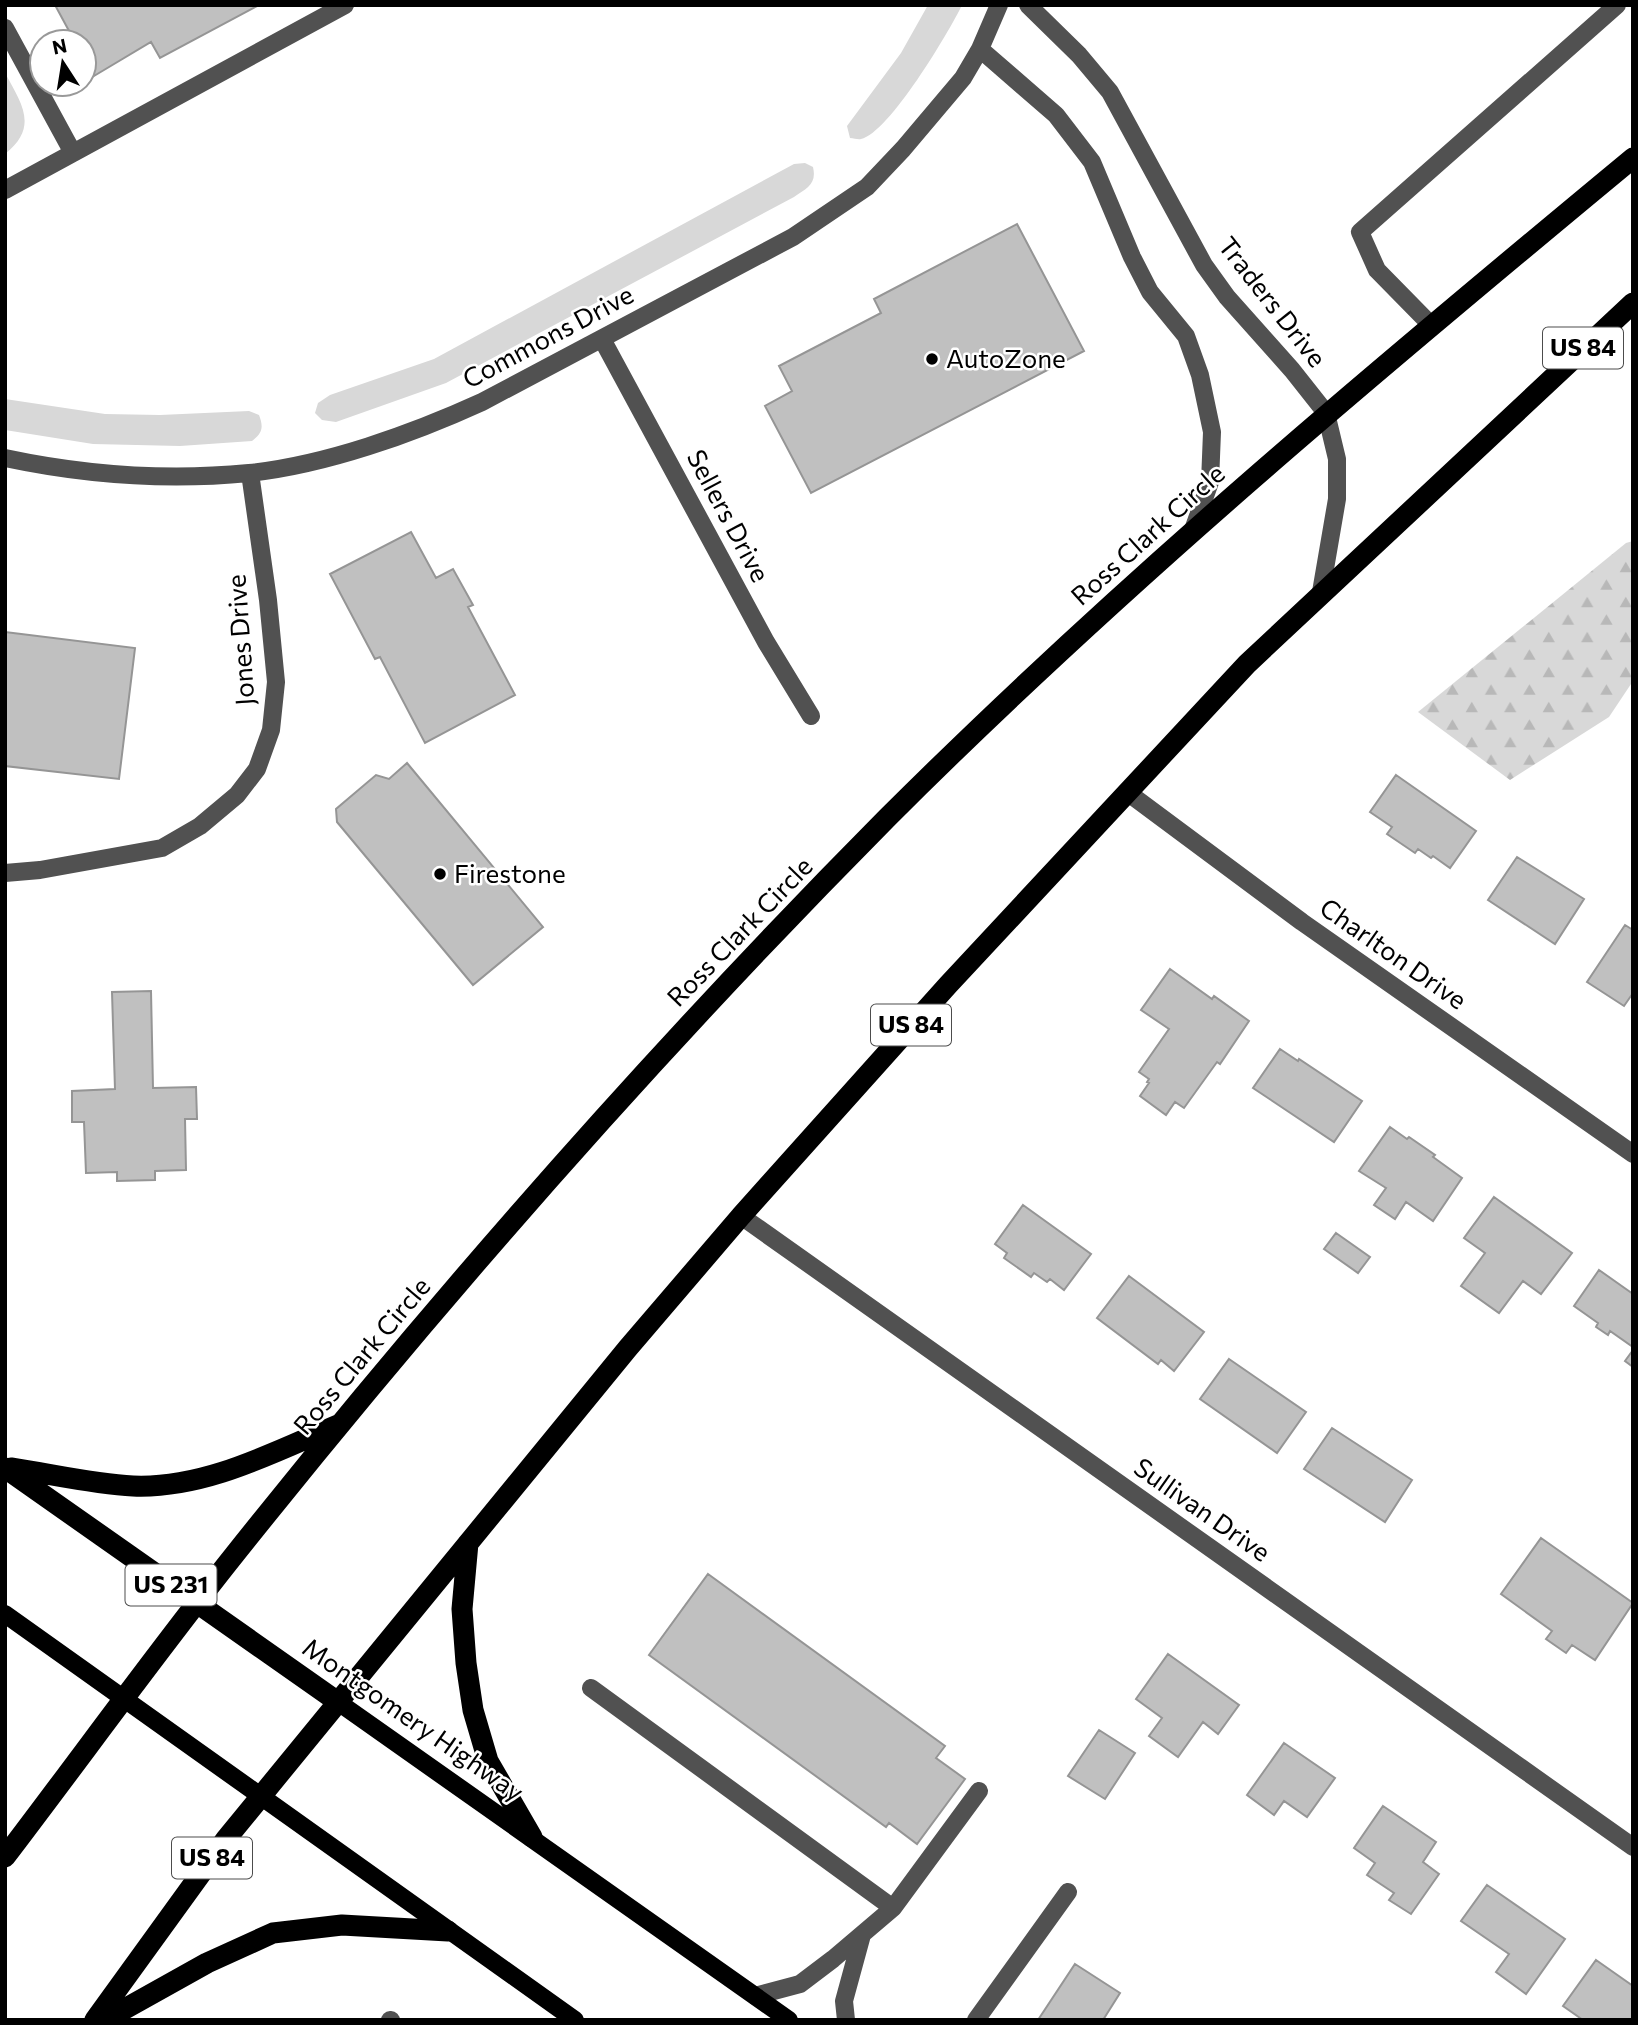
<svg xmlns="http://www.w3.org/2000/svg" width="1638" height="2025" viewBox="0 0 1638 2025" font-family="Commissioner,sans-serif">
  <style>
    .grass { fill: #d8d8d8 }
    .forest { fill: url(#forest-firs) }
    .building { fill: #c0c0c0; stroke: #959595; stroke-width: 2 }
    .lines { fill: none; stroke-linecap: round; stroke-linejoin: round }
    .minor { stroke: #515151; stroke-width: 18 }
    .major { stroke: #000; stroke-width: 18 }
    .highway { stroke: #000; stroke-width: 21 }
    .poi-dot { fill: #000; stroke: #fff; stroke-width: 2.5 }
    .labels { text-anchor: middle; stroke-width: 5; stroke-linejoin: round; paint-order: stroke }
    .shield { fill: #fff; stroke: #4c4c4c; stroke-width: 2 }
    .shield-label { font-size: 24px; font-weight: bold; fill: #000 }
    .street-label { font-size: 26px; fill: #000; stroke: #fff }
    .poi-label { font-size: 26px; fill: #000; stroke: #fff; text-anchor: start }
  </style>
  <defs>
    <pattern id="forest-firs" width="22" height="20" patternUnits="userSpaceOnUse" patternTransform="scale(1.75)"><rect width="22" height="20" fill="#d8d8d8"/><path d="M5 1l3.5 6h-7zM16 11l3.5 6h-7z" fill="#b8b8b8"/></pattern>
  </defs>
  <rect width="100%" height="100%" fill="#fff"/>
  <path class="grass" d="M928,5H962C949,32 889,133 861,139C858,140 854,138 850,138L847,126L901,53Z
    M5,73C22,104 39,127 5,154Z
    M805,163L813,167C817,184 807,188 794,197L446,383L336,422L322,420L315,413L318,403L330,395L434,359L794,164Z
    M5,399L105,414L160,415L249,411L259,415C264,428 262,433 252,441L180,446L93,444L5,430Z"/>
  <path class="forest" d="M1633,541V681L1609,717L1510,780L1418,712L1626,543Z"/>
  <path class="building" d="M55,5H259L160,58L151,42L94,76L84,59V42H75Z
    M1017,224L1084,351L811,493L765,406L792,391L779,366L881,313L874,299Z
    M411,532L436,578L453,569L473,605L468,607L515,695L425,743L380,657L375,659L330,574Z
    M5,632L135,648L119,779L5,766Z
    M407,763L543,927L473,985L337,822L336,809L376,775L389,779Z
    M1396,775L1476,831L1450,868L1433,856L1431,858L1418,849L1415,853L1387,834L1392,827L1370,812Z
    M1517,857L1584,899L1555,944L1488,900Z
    M1625,925L1633,930V993L1624,1006L1587,982Z
    M1170,969L1212,999L1214,996L1249,1021L1220,1064L1217,1062L1184,1108L1175,1102L1166,1115L1140,1096L1149,1083L1147,1082L1149,1079L1139,1072L1169,1029L1141,1010Z
    M151,991L153,1088L196,1087L197,1119H185L186,1170L155,1171V1180L117,1181V1172L86,1173L84,1122H72V1091L115,1089L112,992Z
    M1280,1049L1298,1061L1299,1059L1362,1101L1334,1142L1253,1088Z
    M1390,1127L1407,1139L1409,1137L1435,1155L1433,1157L1462,1178L1433,1221L1406,1202L1395,1219L1374,1205L1386,1188L1359,1171Z
    M1494,1197L1572,1253L1541,1294L1523,1281L1499,1313L1461,1286L1485,1253L1464,1238Z
    M1023,1205L1091,1254L1064,1290L1050,1279L1047,1282L1034,1273L1031,1277L1004,1258L1007,1253L995,1244Z
    M1336,1233L1370,1257L1358,1273L1324,1249Z
    M1599,1270L1633,1294V1347L1610,1331L1608,1335L1596,1327L1598,1323L1574,1306Z
    M1129,1276L1204,1332L1174,1371L1161,1360L1158,1364L1097,1318Z
    M1633,1350V1367L1625,1361Z
    M1229,1359L1306,1412L1277,1453L1200,1399Z
    M1332,1428L1412,1480L1385,1522L1304,1469Z
    M1541,1538L1633,1603L1595,1660L1572,1645L1566,1653L1546,1639L1552,1631L1501,1594Z
    M708,1574L945,1746L936,1758L965,1779L917,1844L889,1823L886,1827L649,1655Z
    M1168,1654L1239,1705L1218,1734L1203,1722L1178,1757L1149,1736L1162,1718L1136,1699Z
    M1099,1730L1135,1753L1105,1799L1068,1776Z
    M1284,1743L1335,1778L1307,1817L1284,1801L1274,1815L1247,1795Z
    M1383,1806L1436,1842L1423,1862L1439,1874L1411,1914L1389,1900L1394,1893L1367,1875L1375,1863L1354,1848Z
    M1487,1885L1565,1939L1526,1994L1496,1972L1509,1954L1461,1921Z
    M1596,1960L1633,1986V2020H1583L1563,2006Z
    M1075,1964L1120,1993L1103,2020H1038Z"/>
  <g class="lines">
    <path class="minor" d="M1028,5L1079,55L1110,92L1204,265L1227,297L1292,370L1326,413L1337,459V499L1321,592
      M5,28L73,153
      M980,49L1056,115L1092,162L1132,257L1150,292L1186,336L1200,375L1212,432L1210,482L1193,530
      M5,190L345,5
      M1431,325L1377,270L1360,232L1617,5
      M602,339L766,642L811,716
      M5,458C85,475 167,481 249,473C325,465 412,434 482,402L793,237L867,187L903,149L963,78L980,49L999,5
      M1127,792L1302,922L1633,1154
      M5,873L40,870L162,848L200,826L237,795L257,769L271,730L276,682L268,600L250,473
      M741,1216L1633,1847
      M591,1688L893,1908
      M755,1996L800,1984L833,1959L893,1908L979,1791
      M390,2020H391
      M846,2020L844,2001L862,1935
      M976,2020L1068,1892"/>
    <path class="major" d="M5,1614L575,2020
      M338,1702L789,2020"/>
    <path class="highway" d="M5,1468L338,1702
      M11,1468C51,1474 93,1484 133,1486C205,1489 274,1452 338,1425
      M468,1543L462,1609L466,1663L473,1710L488,1761L532,1837
      M5,1857C82,1756 156,1653 235,1554C439,1298 656,1051 887,818C1122,583 1377,370 1633,158
      M95,2020L226,1839L628,1348L741,1216L948,985L1247,664L1633,303
      M105,2020L207,1963L273,1933L342,1925L448,1931"/>
  </g>
  <g class="poi-dot">
    <circle cx="932" cy="359" r="7"/>
    <circle cx="440" cy="874" r="7"/>
  </g>
  <g class="labels">
    <g class="shield">
      <rect x="1543" y="327.5" width="80" height="41" rx="5"/>
      <rect x="871" y="1004.5" width="80" height="41" rx="5"/>
      <rect x="125.5" y="1564.5" width="91" height="41" rx="5"/>
      <rect x="172" y="1837.5" width="80" height="41" rx="5"/>
    </g>
    <g class="shield-label">
      <text x="1583" y="356">US 84</text>
      <text x="911" y="1033">US 84</text>
      <text x="171" y="1593">US 231</text>
      <text x="212" y="1866">US 84</text>
    </g>
    <g class="street-label">
      <text transform="translate(1272 302) rotate(52)" y="9">Traders Drive</text>
      <text transform="translate(548 337) rotate(-28)" y="9">Commons Drive</text>
      <text transform="translate(728 516) rotate(62)" y="9">Sellers Drive</text>
      <text transform="translate(1148 535) rotate(-42)" y="9">Ross Clark Circle</text>
      <text transform="translate(241 640) rotate(-94)" y="9">Jones Drive</text>
      <text transform="translate(740 932) rotate(-46)" y="9">Ross Clark Circle</text>
      <text transform="translate(1393 954) rotate(35)" y="9">Charlton Drive</text>
      <text transform="translate(362 1356) rotate(-50)" y="9">Ross Clark Circle</text>
      <text transform="translate(1202 1510) rotate(35)" y="9">Sullivan Drive</text>
      <text transform="translate(413 1720) rotate(35)" y="9">Montgomery Highway</text>
    </g>
    <g class="poi-label">
      <text x="946" y="368">AutoZone</text>
      <text x="454" y="883">Firestone</text>
    </g>
  </g>
  <rect width="1638" height="2025" fill="none" stroke="#000000" stroke-width="14"/>
  <g transform="translate(63 63) rotate(348)"><circle r="33" fill="#ffffff" stroke="#999999" stroke-width="2"/>
  <path d="M0-5L12 26L0 18L-12 26Z" fill="#000000"/>
  <text y="-10" font-size="19" font-weight="bold" text-anchor="middle" fill="#000000">N</text>
  </g>
</svg>
